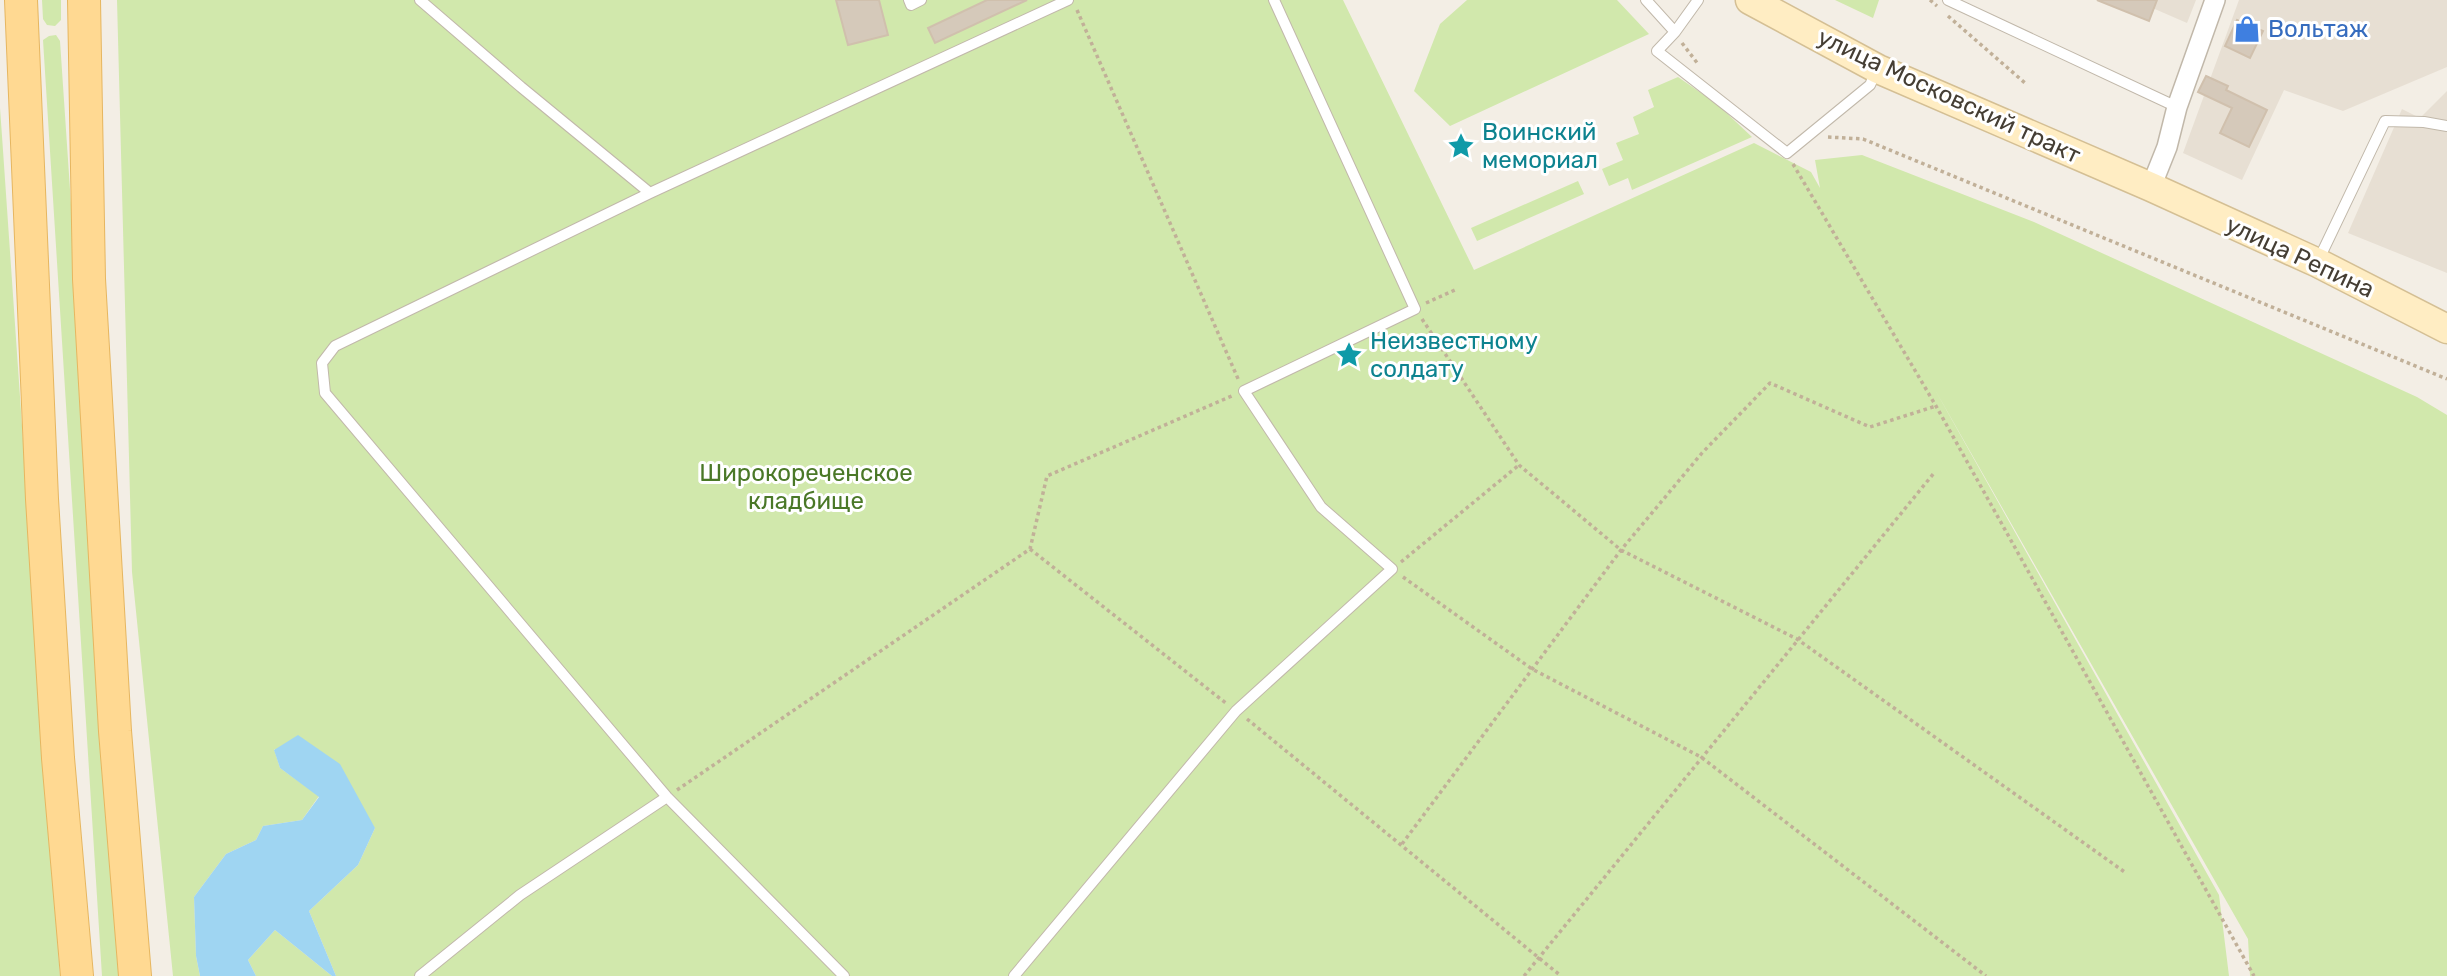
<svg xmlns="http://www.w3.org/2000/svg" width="2447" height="976" viewBox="0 0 2447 976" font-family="Rubik,sans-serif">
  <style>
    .residential { fill: #e7dfd3 }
    .green { fill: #d1e8ac }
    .water { fill: #9fd5f2 }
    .building { fill: #d5c9ba; stroke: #d0c0ad; stroke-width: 2 }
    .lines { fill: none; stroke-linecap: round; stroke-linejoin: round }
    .service-casing { stroke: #c1b8aa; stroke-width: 12 }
    .minor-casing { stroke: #c1b8aa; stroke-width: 22 }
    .secondary-casing { stroke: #d4bf94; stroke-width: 31 }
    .primary-casing { stroke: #e6b660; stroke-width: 34 }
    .path { stroke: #c1b098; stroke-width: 3.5; stroke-dasharray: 3.5 3.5; stroke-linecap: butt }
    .service { stroke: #fff; stroke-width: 10 }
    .minor { stroke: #fff; stroke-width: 19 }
    .secondary { stroke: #ffedc3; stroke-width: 28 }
    .primary { stroke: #ffd992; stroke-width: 32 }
    .labels { text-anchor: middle; stroke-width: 6; stroke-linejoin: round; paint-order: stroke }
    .shop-label { font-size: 24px; fill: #366cbe; stroke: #fff; text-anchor: start }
    .street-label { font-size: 24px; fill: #453e34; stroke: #fff }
    .culture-label { font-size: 24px; fill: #0d838f; stroke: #fff; text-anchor: start }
    .park-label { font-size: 24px; fill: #4a7827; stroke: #fff }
  </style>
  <rect width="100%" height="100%" fill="#f3eee5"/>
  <path class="residential" d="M2134,0H2196L2187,23Z
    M2239,0H2447V67L2343,111L2284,90L2242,180L2183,153Z
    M2447,91V273L2348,233L2402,109L2420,118Z"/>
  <path class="green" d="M42,0H61V20L55,26L47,25L43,19Z
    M117,0H1343L1474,270L1754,143L1811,172L1820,188L1815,160L1862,155L2034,222L2417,397L2447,415V976H2250L2248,939L1934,388L2219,895L2229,976H336L309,911L358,865L375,828L274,749L280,768L319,796L302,820L263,826L256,840L226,854L194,897L196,956L200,976H173L132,572Z
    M1467,0H1617L1649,34L1450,126L1414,91L1440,24Z
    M1835,0H1879L1873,18Z
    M56,35L60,41L123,976H102L43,40L49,36Z
    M1678,77L1717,104L1752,137L1632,190L1628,178L1609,186L1602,169L1623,160L1616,143L1639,134L1633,117L1654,107L1648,90Z
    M0,108L2,136L60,976H0Z
    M1578,181L1584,194L1477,241L1471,228Z
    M275,930L332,976H256L248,960Z"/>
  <path class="water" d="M298,735L340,764L375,828L358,865L309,911L336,976H332L275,930L248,960L256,976H200L196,956L194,897L226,854L256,840L263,826L302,820L319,797L280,768L274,750Z"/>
  <path class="building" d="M836,0H879L888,35L848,45Z
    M987,0H1027L935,43L928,28Z
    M2097,0H2157L2149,21Z
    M2237,20L2263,31L2250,58L2225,46Z
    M2206,76L2228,86L2226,90L2267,110L2249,147L2220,133L2232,108L2198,92Z"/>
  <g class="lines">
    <defs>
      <path id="service" d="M420,0L521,87L650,193
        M909,0L911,5L921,0
        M1646,0L1675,32
        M1698,0L1675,32L1657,51L1787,153L1870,85L1876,72
        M1948,0L2177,107
        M2319,259L2385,121L2424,122L2447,126
        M420,976L520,895L667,797
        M844,976L667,797L325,393L322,363L335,346L650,193L1068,0
        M1014,976L1236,711L1392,569L1321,507L1244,391L1415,309L1274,0"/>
      <path id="minor" d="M2151,187L2167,147L2177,107L2215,0"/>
      <path id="secondary" d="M1750,0L1878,69L2151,187L2318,263L2447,329"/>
      <path id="primary" d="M21,0L42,499L58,758L77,976
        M84,0L89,279L115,731L135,976"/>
    </defs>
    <use href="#service" class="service-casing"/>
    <use href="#minor" class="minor-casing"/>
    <use href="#secondary" class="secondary-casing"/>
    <use href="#primary" class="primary-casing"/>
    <path class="path" d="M1930,0L1937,6
      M1077,10L1239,381
      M1948,16L2025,83
      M1682,43L1698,64
      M1828,137L1863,139L2447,379
      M1793,164L1936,406L2254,976
      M1426,303L1457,289
      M1422,319L1519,465L1621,550L1797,639L2126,873
      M1030,549L1227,704
      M1401,562L1519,465
      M1403,577L1532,669L1701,757L1986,976
      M1247,719L1561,976
      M677,790L1030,549L1047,476L1234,395
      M1402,844L1621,550L1702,453L1770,383L1870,427L1936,406
      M1524,976L1934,473"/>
    <use href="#service" class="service"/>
    <use href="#minor" class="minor"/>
    <use href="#secondary" class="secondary"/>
    <use href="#primary" class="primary"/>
  </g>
  <defs>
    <symbol id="shop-bare" viewBox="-9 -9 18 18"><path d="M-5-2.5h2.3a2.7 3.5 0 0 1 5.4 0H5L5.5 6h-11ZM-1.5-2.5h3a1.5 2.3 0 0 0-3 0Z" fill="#3f7fe0" stroke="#fff" stroke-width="2.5" paint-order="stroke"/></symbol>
    <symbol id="sight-bare" viewBox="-9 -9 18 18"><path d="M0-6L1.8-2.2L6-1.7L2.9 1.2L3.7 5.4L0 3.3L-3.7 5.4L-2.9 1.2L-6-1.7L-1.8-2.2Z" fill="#0f9aa8" stroke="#fff" stroke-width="2.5" paint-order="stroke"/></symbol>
  </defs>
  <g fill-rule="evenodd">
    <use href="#shop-bare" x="2228" y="10" width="38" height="38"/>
    <use href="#sight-bare" x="1442" y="127" width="38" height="38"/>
    <use href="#sight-bare" x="1330" y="336" width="38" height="38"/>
  </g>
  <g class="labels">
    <g class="shop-label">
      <text x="2268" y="37">Вольтаж</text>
    </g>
    <g class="street-label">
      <text transform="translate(1949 96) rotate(25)" y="8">улица Московский тракт</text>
      <text transform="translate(2300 257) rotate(25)" y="8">улица Репина</text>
    </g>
    <g class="culture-label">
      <text x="1482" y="140">Воинский<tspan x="1482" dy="28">мемориал</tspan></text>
      <text x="1370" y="349">Неизвестному<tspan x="1370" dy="28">солдату</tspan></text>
    </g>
    <g class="park-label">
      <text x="806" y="481">Широкореченское<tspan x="806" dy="28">кладбище</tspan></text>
    </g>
  </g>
</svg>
